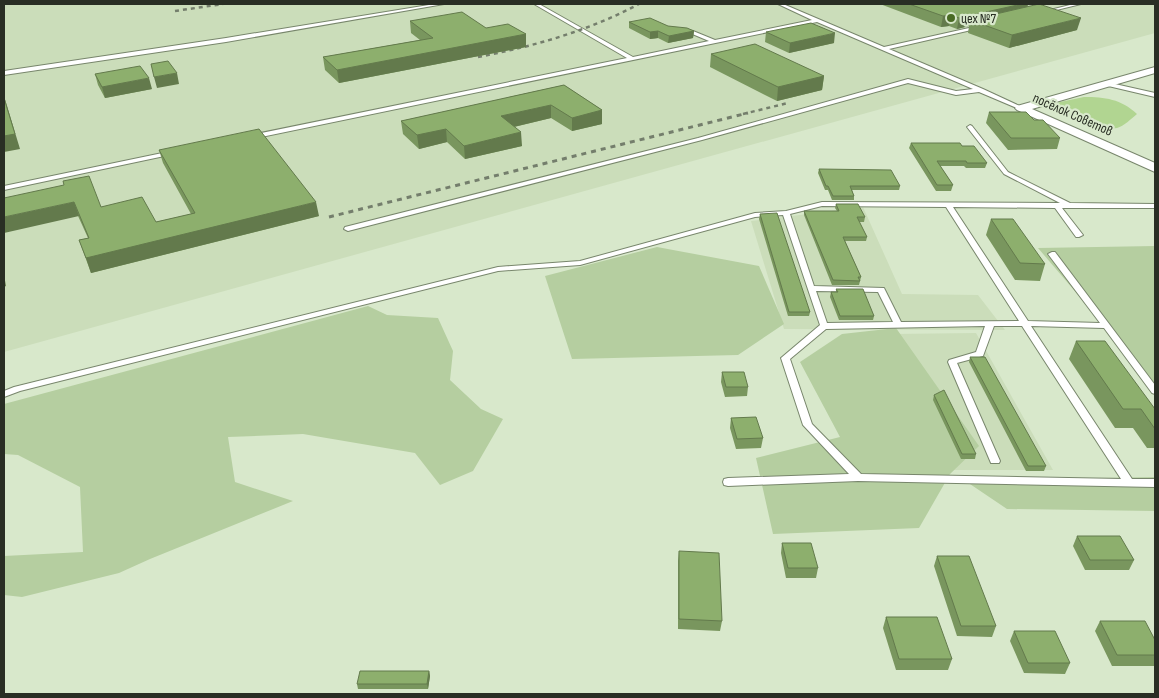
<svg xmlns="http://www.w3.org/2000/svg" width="1159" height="698" viewBox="0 0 1159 698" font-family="'Sofia Sans Condensed',sans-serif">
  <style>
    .built { fill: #cbddba }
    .green { fill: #b5cea0 }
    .water { fill: #b1d591 }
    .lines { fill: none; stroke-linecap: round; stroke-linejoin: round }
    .service-casing { stroke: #78866c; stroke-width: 2 }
    .minor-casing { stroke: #78866c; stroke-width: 2 }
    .service { fill: #fff; fill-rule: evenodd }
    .minor { fill: #fff; fill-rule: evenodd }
    .rail-far1 { stroke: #747e6c; stroke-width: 2.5; stroke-dasharray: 4 4; stroke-linecap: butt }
    .rail { stroke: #747e6c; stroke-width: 3; stroke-dasharray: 5 5; stroke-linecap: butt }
    .wall { fill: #79965e }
    .shaded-wall { fill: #637a4c }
    .building { fill: #8daf6d; stroke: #637a4c }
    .poi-dot { fill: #496b23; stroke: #d8e8cb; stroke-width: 2 }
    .labels { text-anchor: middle; stroke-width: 4.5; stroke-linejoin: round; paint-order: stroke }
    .far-poi-label { font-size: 14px; fill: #292e24; stroke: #d8e8cb; text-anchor: start }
    .far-street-label { font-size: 14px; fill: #292e24; stroke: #d8e8cb }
  </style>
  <rect width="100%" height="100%" fill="#d8e8cb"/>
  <path class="built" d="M4,4H1155V33L4,352Z
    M863,207L902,294L978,295L1005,330L784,329L751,221Z
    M976,333L1053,470H953L892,334Z"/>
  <path class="green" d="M1155,246V385L1038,248Z
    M657,247L759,266L784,324L738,355L572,359L545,276Z
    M368,306L387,315L438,318L453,351L450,380L481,409L503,419L473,471L440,485L415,453L303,434L228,437L235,482L293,501L150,559L119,573L22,597L4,595V556L83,552L80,487L18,455L4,454V404Z
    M896,328L979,446L950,474L919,528L773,534L756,458L840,437L800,362L842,334Z
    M1155,477V511L1007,509L964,480Z"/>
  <path class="water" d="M1084,97C1105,97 1121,99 1137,114C1131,119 1124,126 1117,128C1100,132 1064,120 1056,105L1060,102Z"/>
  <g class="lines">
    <defs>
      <path id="service" d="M435,4H444L226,42L4,75V71L226,38Z
        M534,4H539L633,57L709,41L690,33L680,32V30H682L693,31L715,40L812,20L778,4H783L884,47L978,26H980V28L889,49L983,89L1024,108L1019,109L979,92L956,95L908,83L702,140L348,231L344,229L345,227L698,138L908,79L956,91L973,89L817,22L251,139L248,137L251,135L627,58Z
        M1074,4H1081L1044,13L1042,12Z
        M1106,82L1155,93V97L1104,85V83Z
        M970,125L972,126L1008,172L1070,203L1155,204V208H1062L1083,235L1079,237H1076L1055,208L953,207L1028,321L1100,323L1048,254L1052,252H1055L1155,385V394L1152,393L1104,328L1031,326L1132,479H1155V487L858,481L728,486L724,485L723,482L724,479L728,478L849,474L803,425L781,358L820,325L783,215L755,217L580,265L498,271L20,391L4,397V391L14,387L498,267L580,261L755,213L786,211L822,202L1060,203L1004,174L967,127ZM822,206L946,207L1019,321L901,322L884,288L814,286L790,214ZM816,291L878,292L893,322L827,323ZM985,326L976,352L949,360L948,362L991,463H999L1000,461L957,363L983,356L994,326H1022L1121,479L861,474L812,424L790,359L826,329Z
        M172,151L174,152V154L4,190V186Z"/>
      <path id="minor" d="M1155,67V73L1032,109L1155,163V172L1017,110L1015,108L1017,106Z"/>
    </defs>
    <use href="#service" class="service-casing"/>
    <use href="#minor" class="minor-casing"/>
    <use href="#service" class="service"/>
    <use href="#minor" class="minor"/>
    <path class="rail-far1" d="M175,11L223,4
      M478,57C535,46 588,31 639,4
      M743,114L788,103"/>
    <path class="rail" d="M329,217L748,113"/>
  </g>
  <path class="wall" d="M880,4H1031H1028L1027,7L1077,30L1009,48L968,33L969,26L957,29L949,26L941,27Z
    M410,21L486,28L526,34V47L339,83L325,70L323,57L420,40L411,33Z
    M629,22L668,26L694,31L693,38L668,43L658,38L650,39L629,28Z
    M766,32L834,43L789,53L765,42Z
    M711,54L824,76L822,90L777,101L710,67Z
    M95,74L152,89L105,98L98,85Z
    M564,85L602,110V124L572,131L551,118L514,127L522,146L465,159L447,142L419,149L403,134L401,121Z
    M989,112L1034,120L1060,138L1057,149L1008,150L986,123Z
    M911,143L962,146L987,163L985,168H966L964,166H940L953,185L951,191H936L909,148Z
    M159,150L319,216L91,273L79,240L88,238L64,185L101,207L156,222L191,214L163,163Z
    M819,169L900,186L899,190H852L854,196V200H832L828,190H825L818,173Z
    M836,204L865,217L864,222H859L867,237L866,241H845L861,277L859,285H832L804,215V211H837L835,208Z
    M760,214L810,312L809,316H788L759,219Z
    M991,219L1045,264L1040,281L1015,280L986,235Z
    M836,289L874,316L873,320H839L830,297L831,292H836Z
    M1076,341L1155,409V448H1147L1133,428H1115L1069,359Z
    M970,357L1046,466L1044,471H1026L969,362Z
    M722,372L748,387L747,396L725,397L721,382Z
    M934,395L976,454L975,459H961L933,400Z
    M731,418L763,438L761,448L736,449L730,428Z
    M1077,536L1134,560L1129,570H1085L1073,546Z
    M782,543L818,568L816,578H786L781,553Z
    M679,551L722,621L720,631L678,629V561Z
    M937,556L996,626L992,637L957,636L934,566Z
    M886,617L952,659L948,670H896L883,628Z
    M1100,621L1155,640V666H1112L1095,631Z
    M1014,631L1070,663L1065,674L1024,673L1010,641Z
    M429,671L430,676L428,689H358L357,684Z"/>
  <path class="shaded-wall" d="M1013,4H1031H1028L1026,13L970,20L969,26L957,29L959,18Z
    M951,15L949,26L941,27L943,16Z
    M1081,18L1077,30L1009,48L1012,35Z
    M658,31V38L650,39V32Z
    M694,31L693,38L668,43L669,36Z
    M835,33L834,43L789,53L790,43Z
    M526,34V47L339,83L337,70Z
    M177,73L179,84L157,88L154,77Z
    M824,76L822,90L777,101L778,87Z
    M149,78L152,89L105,98L102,87Z
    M4,96L20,149L4,152Z
    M551,105V118L501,130V116Z
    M602,110V124L572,131V118Z
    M446,129L447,142L419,149L417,135Z
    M521,132L522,146L465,159L464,146Z
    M74,202L79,216L4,233V217Z
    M316,202L319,216L91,273L86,258Z
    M4,275L6,286L4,287Z
    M429,671L430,676L428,689L427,684Z"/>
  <path class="building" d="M909,4H1022L959,18L951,15L943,16Z
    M1039,4L1081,18L1012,35L970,20Z
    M462,12L486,28L508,24L526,34L337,70L323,57L433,38L410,21Z
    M650,18L668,26L687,28L694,31L669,36L658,31L650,32L629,22Z
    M811,23L835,33L790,43L766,32Z
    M755,44L824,76L778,87L711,54Z
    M168,61L177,73L154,77L151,64Z
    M140,66L149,78L102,87L95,74Z
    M564,85L602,110L572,118L551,105L501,116L521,132L464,146L446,129L417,135L401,121Z
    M4,98L15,134L4,136Z
    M989,112H1026L1034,120H1043L1060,138H1011Z
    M259,129L316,202L86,258L79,240L89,238L74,202L4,217V198L64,185L63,181L89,176L101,207L142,197L156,222L195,213L159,150Z
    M911,143H960L962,146H974L987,163H967L966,161H937L953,185H937Z
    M819,169L891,170L900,186H850L854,196H833L828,186H826Z
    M836,204H858L865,217H857L867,237H843L861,277H858L860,281L833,280L804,211H839Z
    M777,213L810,312H789L760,214Z
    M991,219H1013L1045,264L1020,263Z
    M836,289H863L874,316H840L831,292H838Z
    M1076,341H1105L1155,409V429L1141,409H1123Z
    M970,357H985L1046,466H1028Z
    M722,372H744L748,387H726Z
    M944,390L976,454H962L934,395Z
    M756,417L763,438L737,439L731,418Z
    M1077,536H1120L1134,560H1090Z
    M782,543H811L818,568H788Z
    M679,551L719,553L722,621L679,619Z
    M937,556H969L996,626H961Z
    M886,617H937L952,659H899Z
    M1100,621H1145L1155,640V655H1117Z
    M1014,631H1055L1070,663H1028Z
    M360,671H429L427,684H357Z"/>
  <circle class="poi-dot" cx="951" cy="18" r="5"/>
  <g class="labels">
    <g class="far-poi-label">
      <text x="961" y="23">цех №7</text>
    </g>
    <g class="far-street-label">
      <text transform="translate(1073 114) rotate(24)" y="5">посёлок Советов</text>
    </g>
  </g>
  <rect width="1159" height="698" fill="none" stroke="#292e24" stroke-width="10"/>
</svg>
